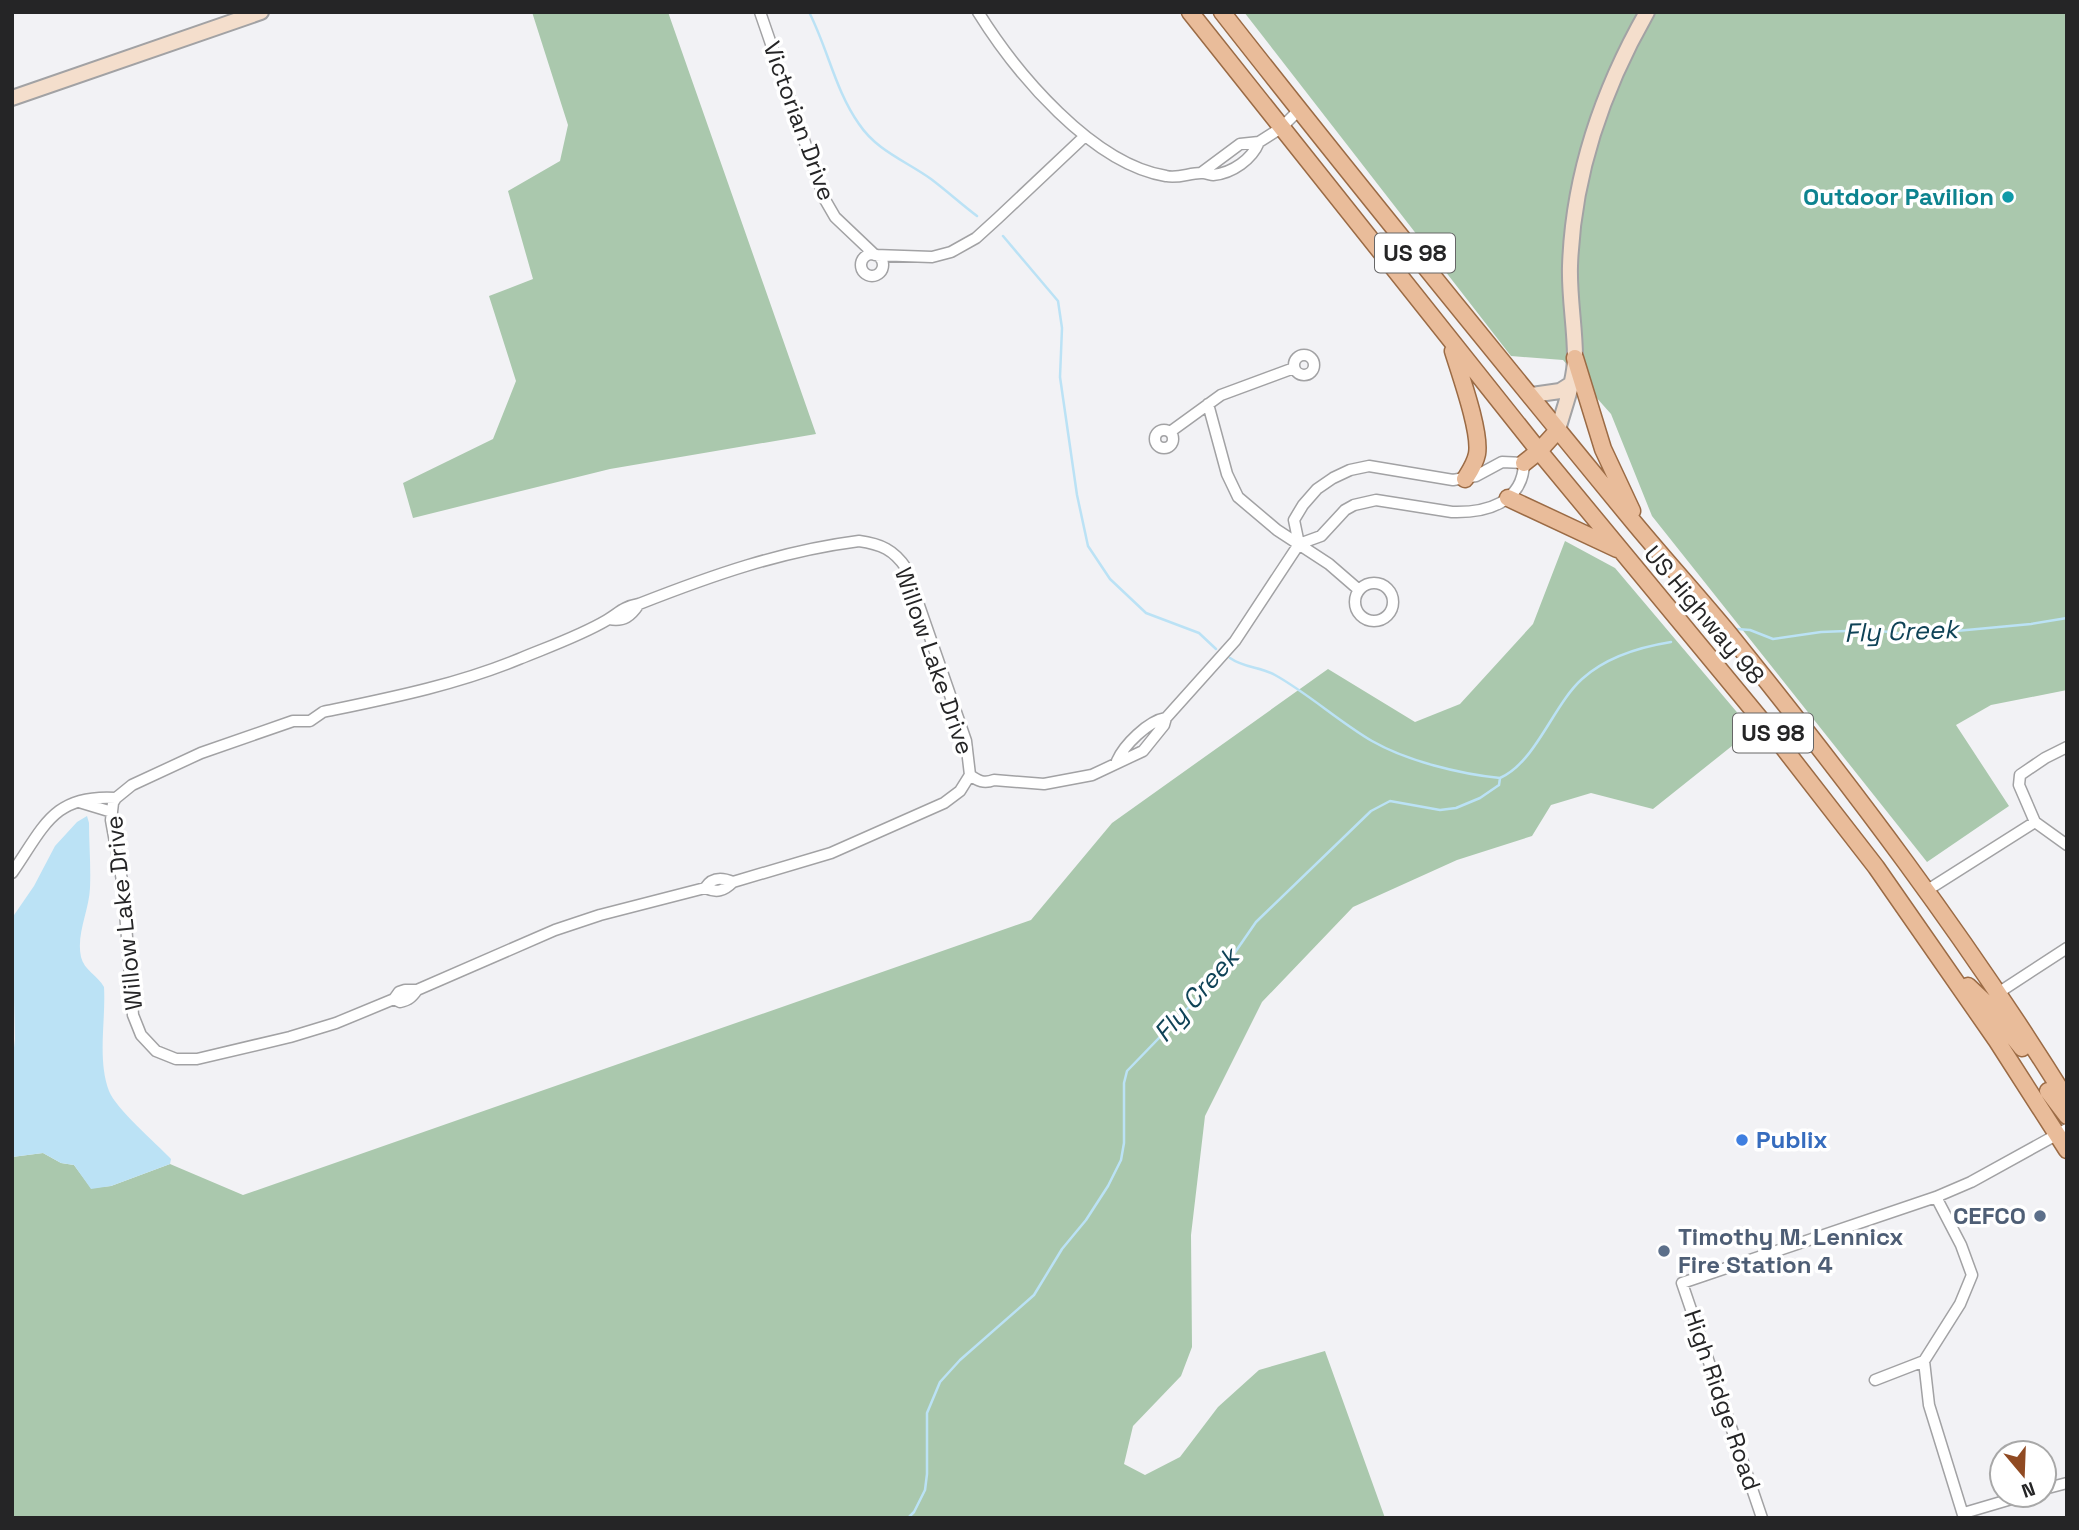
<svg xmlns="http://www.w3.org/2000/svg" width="2079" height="1530" viewBox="0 0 2079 1530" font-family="'Space Grotesk',sans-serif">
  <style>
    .forest { fill: #aac8ad }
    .water { fill: #bbe2f5 }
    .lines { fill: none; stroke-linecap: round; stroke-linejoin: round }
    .stream { stroke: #bbe2f5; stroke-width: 2.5 }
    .street-casing { stroke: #a2a2a4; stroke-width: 13 }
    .secondary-casing { stroke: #a2a2a4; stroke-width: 18 }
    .primary-casing { stroke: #9b6b45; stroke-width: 19 }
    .street { stroke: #fff; stroke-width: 10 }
    .secondary { stroke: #f4decc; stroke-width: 14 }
    .primary { stroke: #e9bc9a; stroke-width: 16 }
    .culture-dot { fill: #0f9aa8; stroke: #fff; stroke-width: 2.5 }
    .shop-dot { fill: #3f7fe0; stroke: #fff; stroke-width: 2.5 }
    .service-dot { fill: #5c6f8a; stroke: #fff; stroke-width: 2.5 }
    .labels { text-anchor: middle; stroke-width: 7; stroke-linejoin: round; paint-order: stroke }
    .shield { fill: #fff; stroke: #666667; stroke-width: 2 }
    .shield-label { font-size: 23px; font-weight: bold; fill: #252526 }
    .street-label { font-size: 24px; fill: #252526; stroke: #fff }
    .culture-label { font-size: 24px; font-weight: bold; fill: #0d838f; stroke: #fff; text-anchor: end }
    .shop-label { font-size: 24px; font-weight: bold; fill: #366cbe; stroke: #fff; text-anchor: start }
    .service-label { font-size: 24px; font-weight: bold; fill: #4e5e75; stroke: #fff; text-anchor: end }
    .water-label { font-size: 26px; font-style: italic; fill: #0f4357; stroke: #fff }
  </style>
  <rect width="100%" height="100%" fill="#f2f2f5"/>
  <path class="forest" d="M532,12H668L816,434L610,469L413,518L403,483L493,439L516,381L489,296L533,279L508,191L560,161L568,125Z
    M1244,12H2067V690L1991,705L1956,725L2009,806L1927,862L1652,516L1611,414L1563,360L1511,356Z
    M1565,541L1615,568L1752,730L1653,809L1591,793L1551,805L1532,836L1457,860L1353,907L1262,1002L1205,1116L1191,1235L1192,1347L1181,1376L1133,1426L1124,1464L1145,1475L1180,1457L1218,1407L1259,1370L1325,1351L1385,1518H12V1157L43,1153L61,1163L74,1165L91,1188L111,1186L170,1164L243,1195L1031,920L1112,823L1328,669L1415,722L1460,704L1533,624Z"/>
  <path class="water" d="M87,816L89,823C89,844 91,866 90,888C89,911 76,934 81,957C84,970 98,976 104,987C106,1020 97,1059 109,1091C116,1109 156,1143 171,1159L170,1164L111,1186L91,1189L74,1165L61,1163L43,1153L12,1157V1065L15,1039L12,918L34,886L55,846L77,822Z"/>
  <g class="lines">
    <path class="stream" d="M809,12C828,49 835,90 859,124C877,151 906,161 931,179C947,191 961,204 977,216
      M1003,236L1058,301L1062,328L1060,377L1077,495L1088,546L1110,579L1146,613L1199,633L1216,649
      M1737,629L1750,630L1773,639L1821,632L1872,630L1913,635L2031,624L2067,618
      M1230,658C1244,668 1261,667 1275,675C1309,694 1338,721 1372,741C1407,761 1460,774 1500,778
      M908,1518L914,1512L925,1490L927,1474V1413L940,1382L960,1360L1034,1295L1062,1249L1086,1220L1108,1186L1121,1160L1124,1143V1083L1127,1071L1218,977L1256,922L1371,811L1390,801L1440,810L1456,808L1480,798L1499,785L1500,778C1536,762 1553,705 1582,679C1606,657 1640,647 1671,642"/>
    <defs>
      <path id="street" d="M760,12L824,198L835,217L875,255L932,257L951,252L976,238L998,218L1085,136
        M978,12C1016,73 1092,164 1166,176C1179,179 1191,172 1203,173C1206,173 1211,175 1213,175C1233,173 1252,159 1259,142
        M1201,173L1240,144L1259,142L1281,128L1299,110
        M861 265a11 11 0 1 1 22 0a11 11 0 1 1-22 0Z
        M1294 365a10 10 0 1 1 20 0a10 10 0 1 1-20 0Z
        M1208,404L1227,474L1238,497L1277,530L1329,564L1359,590
        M1155 439a9 9 0 1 1 18 0a9 9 0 1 1-18 0Z
        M1170,432L1221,395L1294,368
        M859,541C881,544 894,550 906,568L966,741L970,775L960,791L944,803L831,853L733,882C721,877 712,877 705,888L600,915L555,930L417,990H405L399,992L394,999L336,1023L290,1037L197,1059H176L156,1051L141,1035L133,1015L123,886L111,820L113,803L116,798L132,785L201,753L293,721H310L323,712C390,698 456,685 519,659C548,647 580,636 607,620C620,612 623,607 639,604C713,575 781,551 859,541Z
        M1355 602a19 19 0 1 1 38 0a19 19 0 1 1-38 0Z
        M609,619C624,622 631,616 639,604
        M2067,747L2045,758L2020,775L2019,785L2035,822L2067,845
        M1117,761C1124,745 1148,721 1166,718
        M970,775C978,781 984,784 994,780L1044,784L1092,775L1143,751L1164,725L1166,718L1235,641L1299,544L1321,536L1345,510L1354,505L1376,500L1452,512C1486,513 1523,503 1524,463L1502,462L1476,476L1453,480L1369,466L1350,470L1333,478L1317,489L1303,505L1294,520L1299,544
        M79,802L112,812
        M12,873C44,827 53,794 116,798
        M705,888C717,893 724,891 733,882
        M1926,891L2035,822
        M1998,993L2067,948
        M394,999L400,1002C409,1000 412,997 417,990
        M1936,1197L1961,1245L1972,1275L1960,1304L1924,1361L1929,1405L1964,1518
        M1875,1380L1924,1361
        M2044,1489L2067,1483
        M1964,1513L2025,1495
        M1762,1518L1682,1283L1936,1197L1971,1182L2067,1129"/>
      <path id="secondary" d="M12,98L261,12
        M1532,395L1560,391L1571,384
        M1558,430C1564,407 1575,381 1575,357C1575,327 1569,297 1570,266C1573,175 1602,91 1647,12"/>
      <path id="primary" d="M1190,12L1539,451L1772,733L1876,867L1997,1041L2067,1150
        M1222,12C1356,183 1493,351 1631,519C1663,558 1698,596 1730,635C1850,784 1966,937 2067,1100
        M1453,351C1460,374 1481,432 1477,454C1475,464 1470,471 1465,479
        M1575,358L1603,449L1632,511
        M1524,463L1539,451L1558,430
        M1508,498L1617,549
        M1968,986L1985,1002L2022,1048
        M2048,1091L2067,1116"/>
    </defs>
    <use href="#street" class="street-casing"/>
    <use href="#secondary" class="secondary-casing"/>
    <use href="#primary" class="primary-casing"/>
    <use href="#street" class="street"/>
    <use href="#secondary" class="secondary"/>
    <use href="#primary" class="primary"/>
  </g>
  <circle class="culture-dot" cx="2008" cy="197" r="7"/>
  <circle class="shop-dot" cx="1742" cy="1140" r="7"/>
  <g class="service-dot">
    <circle cx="2040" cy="1216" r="7"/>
    <circle cx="1664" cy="1251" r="7"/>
  </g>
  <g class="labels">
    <g class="shield">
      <rect x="1375" y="233.5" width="80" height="39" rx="5"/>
      <rect x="1733" y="713.5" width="80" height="39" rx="5"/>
    </g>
    <g class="shield-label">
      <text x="1415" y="261">US 98</text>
      <text x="1773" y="741">US 98</text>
    </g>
    <g class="street-label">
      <text transform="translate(799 121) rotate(70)" y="8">Victorian Drive</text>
      <text transform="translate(1704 615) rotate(50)" y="8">US Highway 98</text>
      <text transform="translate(934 661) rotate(71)" y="8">Willow Lake Drive</text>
      <text transform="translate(124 913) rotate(-96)" y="8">Willow Lake Drive</text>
      <text transform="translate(1722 1400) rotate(71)" y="8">High Ridge Road</text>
    </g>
    <g class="culture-label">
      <text x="1994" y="205">Outdoor Pavilion</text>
    </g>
    <g class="shop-label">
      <text x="1756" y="1148">Publix</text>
    </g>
    <g class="service-label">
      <text x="2026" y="1224">CEFCO</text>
      <text x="1678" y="1245" text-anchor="start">Timothy M. Lennicx<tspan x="1678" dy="28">Fire Station 4</tspan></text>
    </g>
    <g class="water-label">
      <text transform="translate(1901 631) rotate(-2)" y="9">Fly Creek</text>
      <text transform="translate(1196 995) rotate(-49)" y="9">Fly Creek</text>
    </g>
  </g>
  <rect width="2079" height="1530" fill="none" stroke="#252526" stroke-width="28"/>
  <g transform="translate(2023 1474) rotate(161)"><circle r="33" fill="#ffffff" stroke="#a8a8a8" stroke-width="2"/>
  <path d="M0-5L12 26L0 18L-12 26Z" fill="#904a22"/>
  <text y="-10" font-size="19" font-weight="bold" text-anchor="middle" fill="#252526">N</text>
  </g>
</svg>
